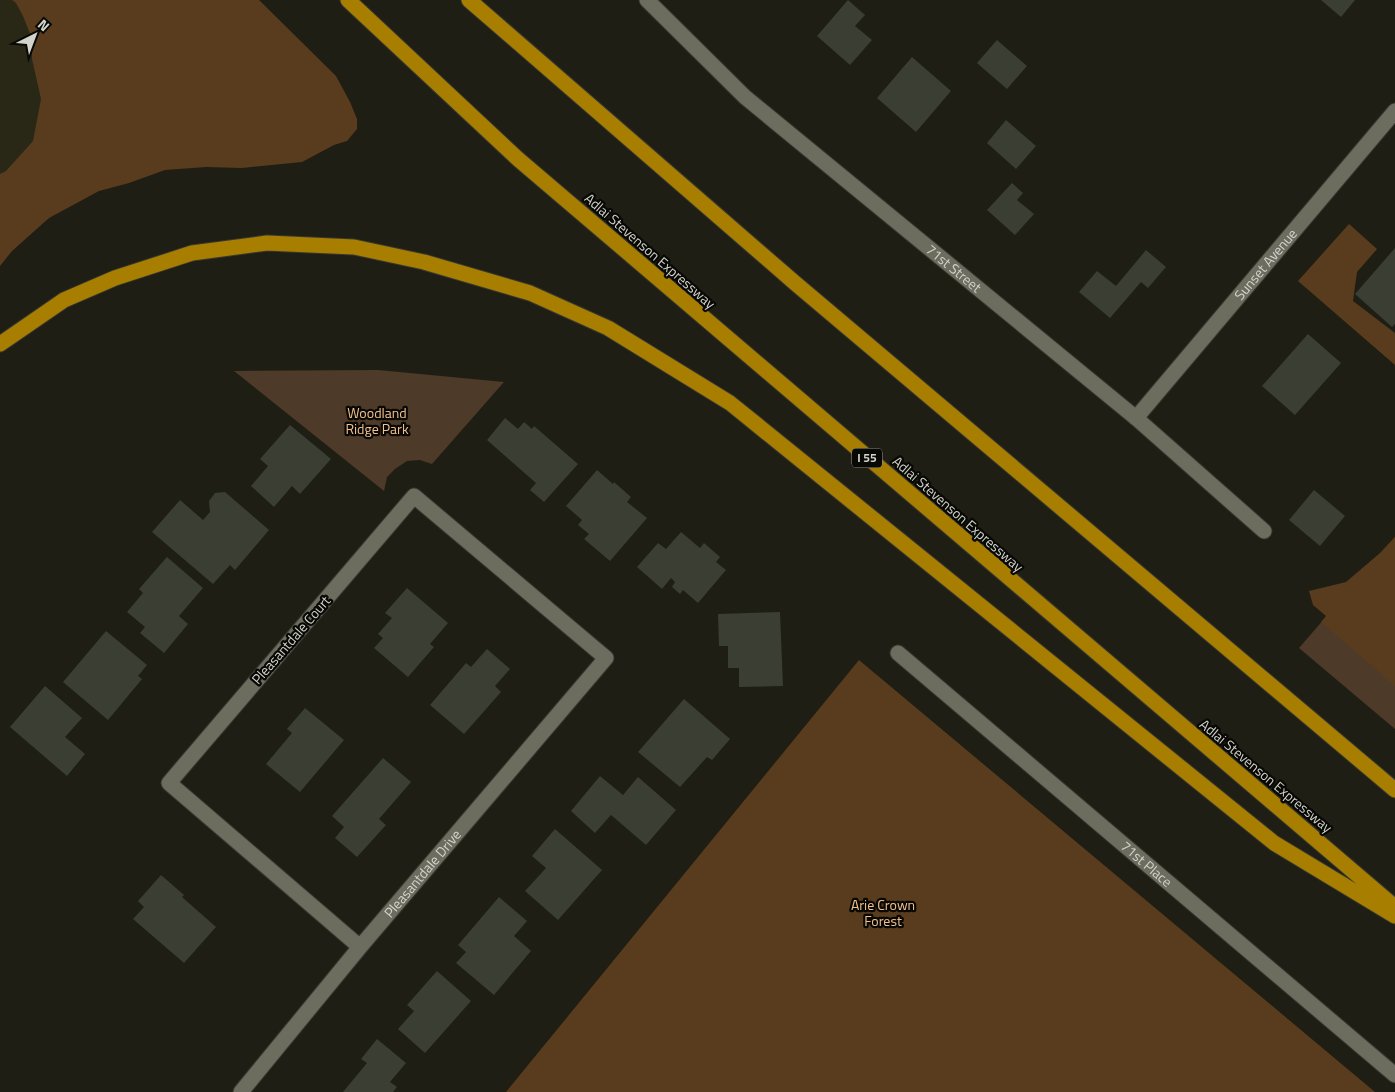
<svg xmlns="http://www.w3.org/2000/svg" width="1395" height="1092" viewBox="0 0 1395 1092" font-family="'Titillium Web',sans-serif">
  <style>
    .built { fill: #292716 }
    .green { fill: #4d3a28 }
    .forest { fill: #593c1d }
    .building { fill: #3a3e33 }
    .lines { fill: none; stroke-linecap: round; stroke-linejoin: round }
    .minor-casing { stroke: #393932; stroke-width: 17 }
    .highway-casing { stroke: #393932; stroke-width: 17 }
    .minor { stroke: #6c6c5f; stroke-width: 15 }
    .highway { stroke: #a77e00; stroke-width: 15 }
    .labels { text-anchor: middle; stroke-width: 4.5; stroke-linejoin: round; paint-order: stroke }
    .shield { fill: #080805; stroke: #969690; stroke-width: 1 }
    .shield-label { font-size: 12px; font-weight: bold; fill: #d3d3cc }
    .street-label { font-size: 14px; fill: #d3d3cc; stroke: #080805 }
    .park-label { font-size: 14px; fill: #f5c08c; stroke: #080805 }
  </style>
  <rect width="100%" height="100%" fill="#1f1e14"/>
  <path class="built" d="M0,0H27L129,95L0,231Z"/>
  <path class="green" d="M378,370L504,382L432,464L420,460L407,461L395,469L387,477L384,491L234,371Z
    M1395,537V729L1299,648Z"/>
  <path class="forest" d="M12,0H259L336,76L350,102L357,119V129L347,141L334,145L302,162L242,168L206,167L165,170L129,183L99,191L49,218L12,251L0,266V174L6,171L33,141L41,99L32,59L31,36L23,16L16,3Z
    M1349,224L1377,249L1357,272L1353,301L1395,333V365L1298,281Z
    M1395,537V686L1321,622L1326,616L1313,605L1309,591L1346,582L1380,553Z
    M859,660L1375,1092H506Z"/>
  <path class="building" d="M848,0L865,15L855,26L872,40L850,65L817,36Z
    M1321,0H1355L1341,17Z
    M997,40L1027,66L1007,89L977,63Z
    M912,57L951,91L916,132L877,98Z
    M1006,120L1036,146L1016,169L987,143Z
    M1012,183L1023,193L1017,200L1034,214L1015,235L987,210Z
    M1395,248V324L1392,327L1355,294Z
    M1146,250L1166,267L1148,288L1141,282L1110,318L1079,292L1097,271L1116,286Z
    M1308,334L1341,363L1295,415L1262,386Z
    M505,418L518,429L524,422L532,429L534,426L578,464L544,502L530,490L536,483L487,440Z
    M290,425L331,459L300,494L292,486L274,507L251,486L268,466L260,459Z
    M597,470L613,484L614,482L631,497L627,502L647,518L610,561L584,539L589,534L578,525L582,520L566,506Z
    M1314,490L1345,516L1320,546L1289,520Z
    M225,492L269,530L235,570L230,565L213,584L152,532L180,500L203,520L210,512L209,501L215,493Z
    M681,532L700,548L704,543L720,557L716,562L726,570L698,603L683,590L680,594L672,587L675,582L671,578L662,589L637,567L658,543L666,549Z
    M167,557L203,588L179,616L188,624L164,653L140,633L145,627L127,612L143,593L139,589Z
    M407,588L448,623L430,644L434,647L408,677L374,648L383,638L378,634L392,618L385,613Z
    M780,612L783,686L739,687V668H728V646H719L718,614Z
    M106,631L147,665L138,676L142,679L108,720L63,682Z
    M487,649L510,669L495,686L501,692L464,734L430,705L466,663L471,667Z
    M45,686L82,718L65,737L85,754L67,776L10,727Z
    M684,699L730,739L712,760L707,757L680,787L638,752Z
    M305,708L344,740L300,792L266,764L292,733L287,729Z
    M383,758L411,782L379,819L386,825L357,857L335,838L344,827L332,816Z
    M600,776L623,795L638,777L676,810L646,845L611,815L595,833L571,811Z
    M555,829L602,870L558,920L525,891L546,868L532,856Z
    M161,875L184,895L182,897L216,927L184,963L133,919L144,907L138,901Z
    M499,897L527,921L514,936L531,951L494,995L456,963L466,952L458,945Z
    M437,971L471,1001L425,1053L398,1029L414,1011L407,1005Z
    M377,1039L406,1063L390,1082L397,1087L393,1092H343L367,1063L361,1059Z"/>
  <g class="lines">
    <defs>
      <g id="minor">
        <path id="s1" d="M647,0L745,97L1136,418L1264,531"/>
        <path id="s2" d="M1136,418L1395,111"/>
        <path id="s3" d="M898,653L1395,1075"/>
        <path id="s4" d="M241,1092L360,947L606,658L414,496L169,783L360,947"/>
      </g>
      <path id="highway" d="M348,0L518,159L1395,907
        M469,0L795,283L1395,790
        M0,344L64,300L115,278L192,253L267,243L354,247L424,262L530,293L608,328L730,403L1274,843L1395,916"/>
    </defs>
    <use href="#minor" class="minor-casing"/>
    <use href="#highway" class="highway-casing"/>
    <use href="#minor" class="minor"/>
    <use href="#highway" class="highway"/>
  </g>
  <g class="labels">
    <rect class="shield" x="852" y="448.5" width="30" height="19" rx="4"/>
    <g class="shield-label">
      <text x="867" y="462">I 55</text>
    </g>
    <g class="street-label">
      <text transform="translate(650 251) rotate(41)" y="5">Adlai Stevenson Expressway</text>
      <text dy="5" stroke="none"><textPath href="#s2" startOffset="201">Sunset Avenue</textPath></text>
      <text dy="5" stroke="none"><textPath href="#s1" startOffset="408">71st Street</textPath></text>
      <text transform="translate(958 514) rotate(41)" y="5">Adlai Stevenson Expressway</text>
      <text transform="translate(291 640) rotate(-49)" y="5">Pleasantdale Court</text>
      <text transform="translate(1266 776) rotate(40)" y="5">Adlai Stevenson Expressway</text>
      <text dy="5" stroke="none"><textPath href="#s3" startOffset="326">71st Place</textPath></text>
      <text dy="5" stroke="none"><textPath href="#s4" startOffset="284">Pleasantdale Drive</textPath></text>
    </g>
    <g class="park-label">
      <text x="377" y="418">Woodland<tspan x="377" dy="16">Ridge Park</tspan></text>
      <text x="883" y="910">Arie Crown<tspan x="883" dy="16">Forest</tspan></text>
    </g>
  </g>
  <g transform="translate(35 35) rotate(42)" stroke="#080805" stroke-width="4" paint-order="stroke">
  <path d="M0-4L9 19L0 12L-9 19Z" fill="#d3d3cc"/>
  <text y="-8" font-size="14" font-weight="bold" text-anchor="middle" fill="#d3d3cc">N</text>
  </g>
</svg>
